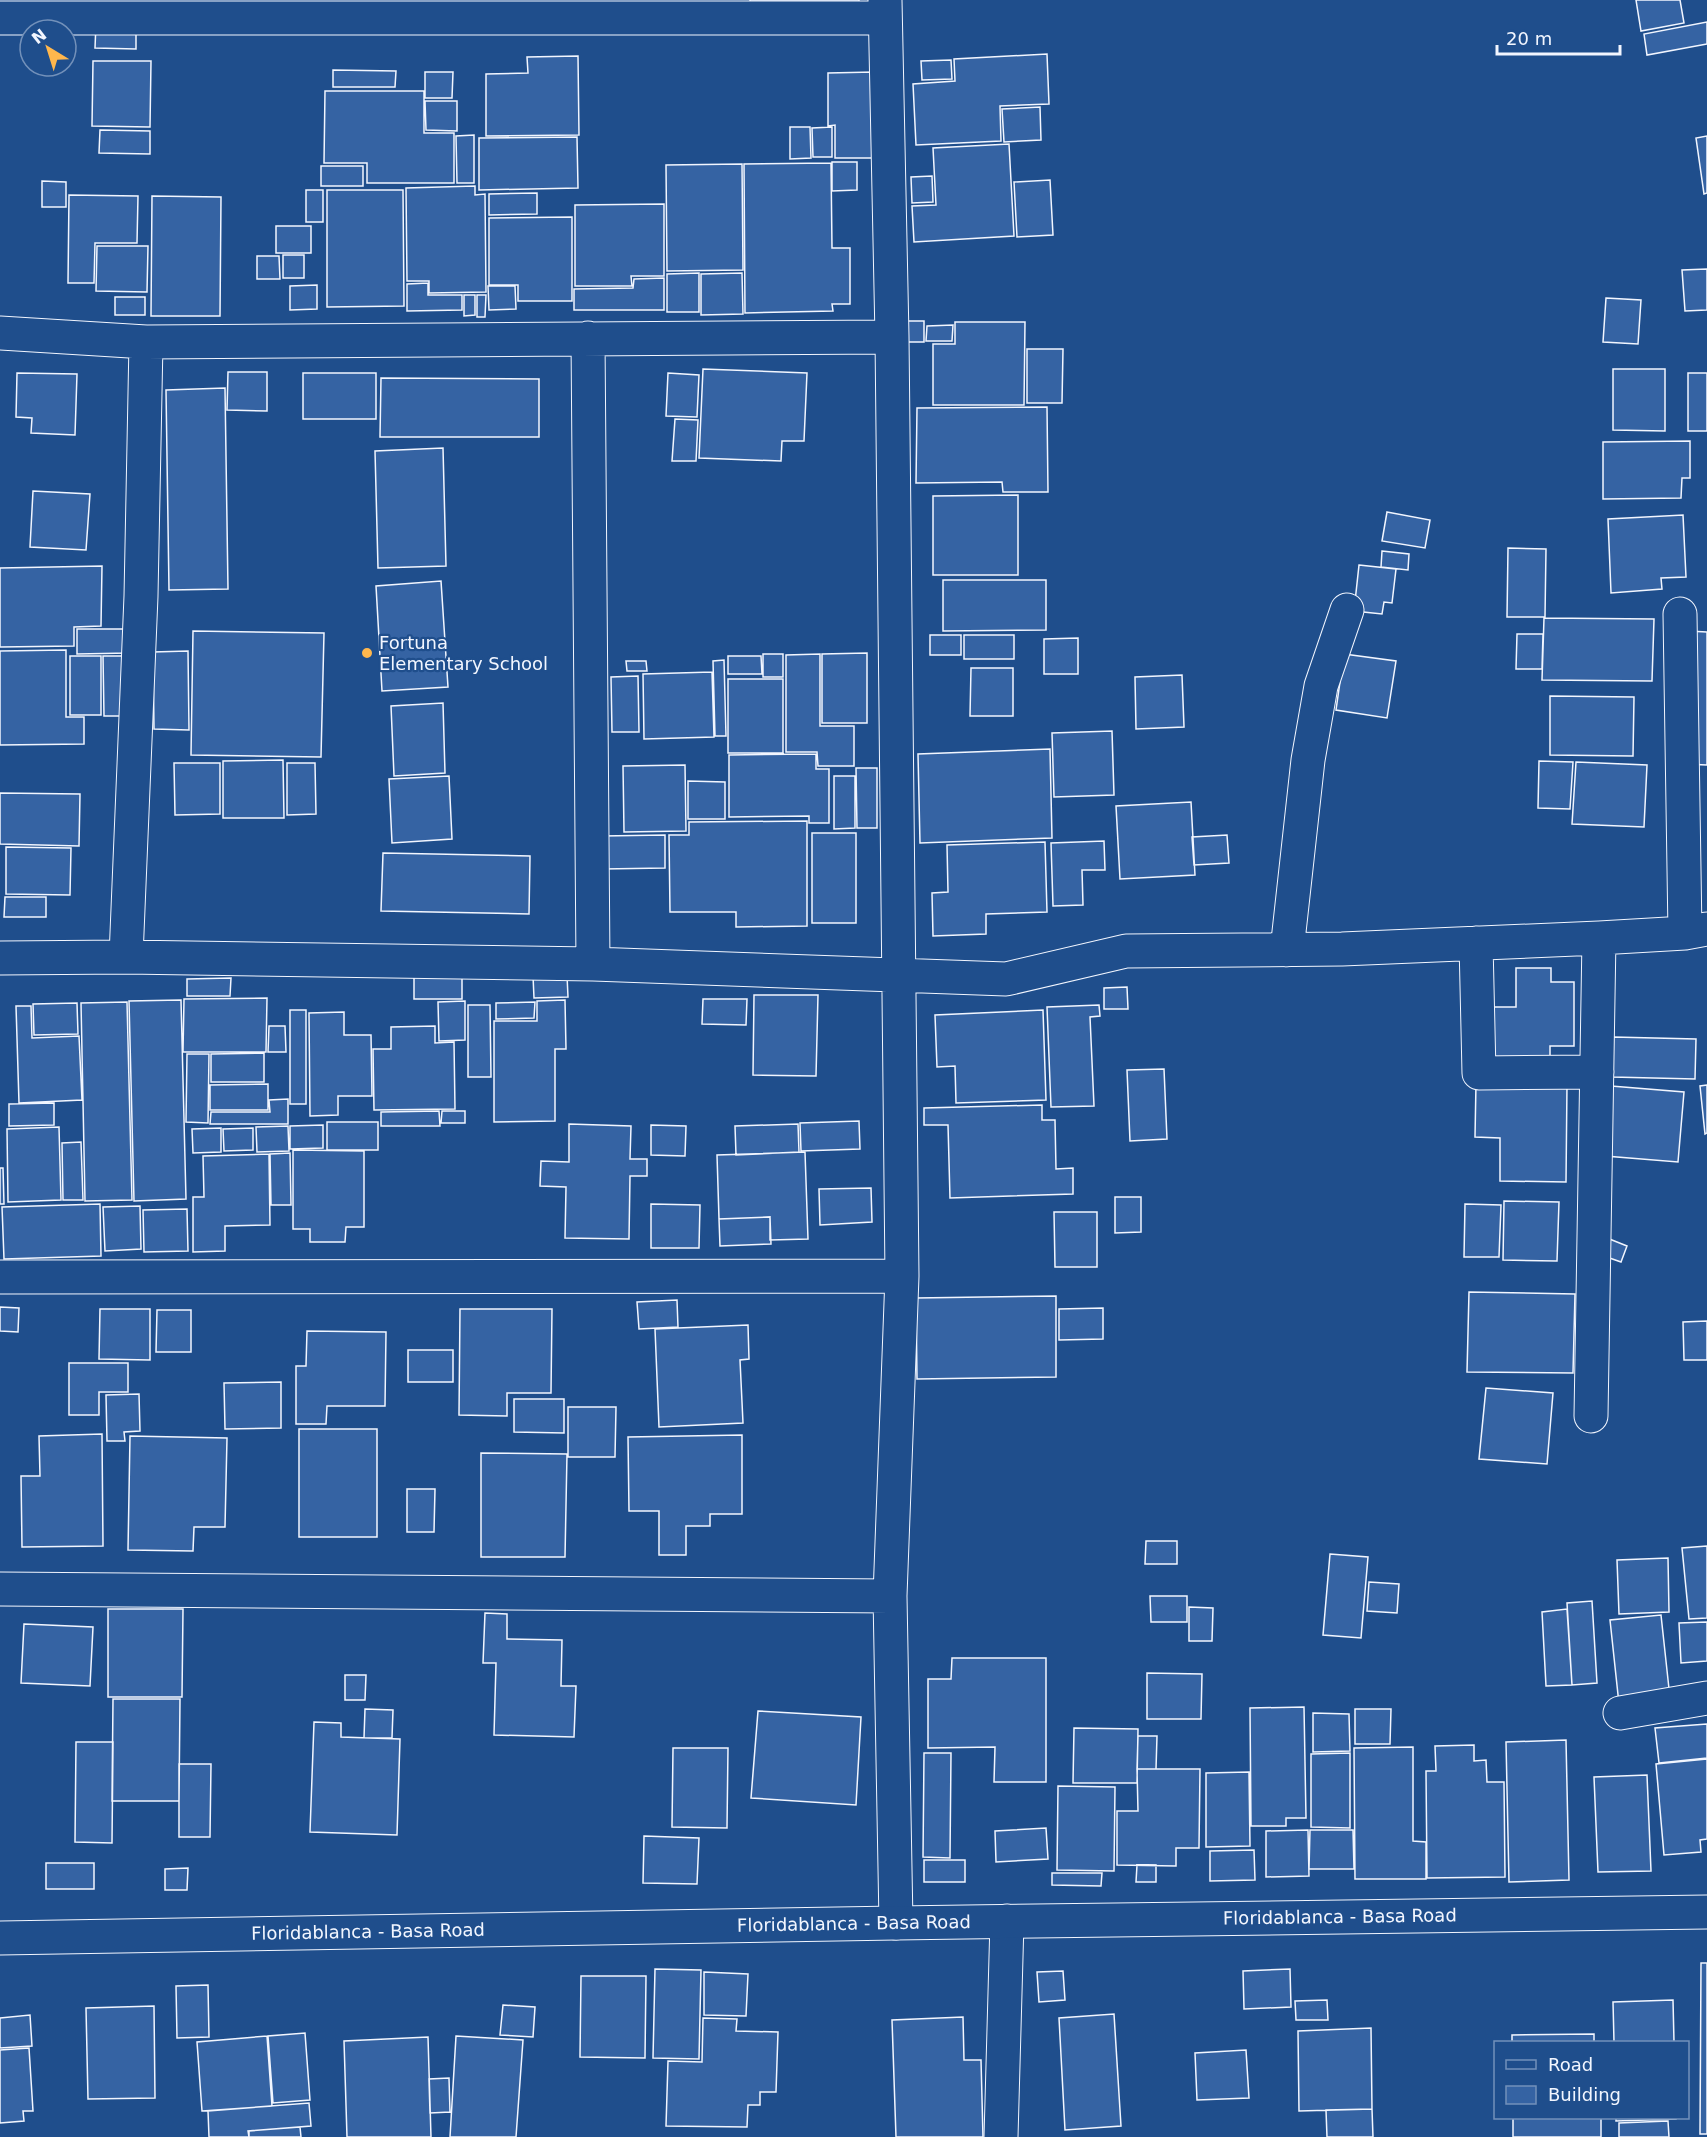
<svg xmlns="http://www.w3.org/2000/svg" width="1707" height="2137" viewBox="0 0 1707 2137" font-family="'DejaVu Sans',sans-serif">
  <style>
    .building { fill: #3563a3; stroke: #f2f6ff; stroke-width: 1.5 }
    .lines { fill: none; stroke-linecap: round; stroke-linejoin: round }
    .minor-casing { stroke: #f2f6ff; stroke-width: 35 }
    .major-casing { stroke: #f2f6ff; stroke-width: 35 }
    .minor { stroke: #1f4e8c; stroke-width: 33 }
    .major { stroke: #1f4e8c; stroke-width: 33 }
    .poi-dot { fill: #ffb74d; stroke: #1f4e8c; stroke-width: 2 }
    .labels { text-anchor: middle; stroke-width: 4.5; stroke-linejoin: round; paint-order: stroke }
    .poi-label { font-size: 18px; fill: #f2f6ff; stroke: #1f4e8c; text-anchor: start }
    .street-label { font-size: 18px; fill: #f2f6ff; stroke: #1f4e8c }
  </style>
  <rect width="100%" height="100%" fill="#1f4e8c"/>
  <path class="building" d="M750,0H859V4L750,6Z
    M1636,0H1680L1684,23L1641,31Z
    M1707,22V44L1647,55L1644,34Z
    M96,23H136V49L95,48Z
    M1047,54L1049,104L1000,106L1001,141L916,145L913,84L955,81L954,59Z
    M578,56L579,135L486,136V74L528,73L527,57Z
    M951,60L952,79L922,80L921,61Z
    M93,61H151L150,127L92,126Z
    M333,70L396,71L395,87H333Z
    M425,72H453L452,98H425Z
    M874,72L875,158H835V125L828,126V73Z
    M325,91H424V133H454V183H367V163H324Z
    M425,101H457V131L426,130Z
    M1040,107L1041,140L1004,142L1002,109Z
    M790,127H810L811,158L790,159Z
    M832,127V157H813L812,128Z
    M100,130L150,131V154L99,153Z
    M474,135V183H457L456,136Z
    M1707,136V193L1704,194L1696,138Z
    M577,137L578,188L479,190V138Z
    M1009,144L1014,236L914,242L912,206L936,205L933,148Z
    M832,162H857V190L832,191Z
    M831,163L832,248H850V304H832L833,311L745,313L744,164Z
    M742,164L743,270L667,271L666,165Z
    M321,166H363V186H321Z
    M932,176L933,202L912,203L911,177Z
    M1050,180L1053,235L1017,237L1014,182Z
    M42,181L66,182V207H42Z
    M475,186V195L485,194L486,292L429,293V281H407L406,188Z
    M306,190H323V222H306Z
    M327,190H403L404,306L327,307Z
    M537,193V214L489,215V194Z
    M69,195L138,196L137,243H95L94,283H68Z
    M152,196L221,197L220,316H151Z
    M664,204V276H631L632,286H575V205Z
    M572,217V301H518V285H489V218Z
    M276,226H311V253H276Z
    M97,246H148L147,292L96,291Z
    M283,255H304V278H283Z
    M257,256H279L280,279H257Z
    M1707,269V310L1685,311L1682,270Z
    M699,273V312H667V274Z
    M742,273L743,314L701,315V274Z
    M664,278V310H574V289L633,288L634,279Z
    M428,283V295H462V310L407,311V284Z
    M317,285V309L290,310V286Z
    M488,286H515L516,309L489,310Z
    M464,295H475V315L464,316Z
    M477,295H486L485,317H477Z
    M115,297H145V315H115Z
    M1606,298L1641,300L1638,344L1603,342Z
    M903,321H924V342H902Z
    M955,322H1025L1024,405H933V344H955Z
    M953,325L952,341H926L927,326Z
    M1027,349H1063L1062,403H1027Z
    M703,369L807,373L804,441H782L781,461L699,458Z
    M1613,369H1665V431L1613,430Z
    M228,372H267V411L227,410Z
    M17,373L77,374L75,435L31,433L32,418L16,417Z
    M303,373H376V419H303Z
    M668,373L699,375L697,417L666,416Z
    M1688,373H1707V431H1688Z
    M381,378L539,379V437H380Z
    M225,388L228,589L169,590L166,390Z
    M1047,407L1048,492H1003L1002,482L916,483L917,408Z
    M675,419L698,420L696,461H672Z
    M1690,441V478H1682L1681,498L1603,499V442Z
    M443,448L446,566L378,568L375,451Z
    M33,491L90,494L86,550L30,547Z
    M1018,495V575H933V496Z
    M1387,512L1430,520L1425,548L1382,541Z
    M1683,515L1686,577L1661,578L1662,589L1611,593L1608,519Z
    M1508,548L1546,549L1545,617H1507Z
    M1382,551L1409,554L1408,570L1381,567Z
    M1359,565L1396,569L1392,603L1384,602L1382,614L1354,611Z
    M102,566L101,626L74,627V646L0,647V568Z
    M943,580H1046V630L943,631Z
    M441,581L448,687L382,691L376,586Z
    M1544,618L1654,619L1652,681L1542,680Z
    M77,629H129V653L77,654Z
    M193,631L324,633L321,757L191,755Z
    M1688,631L1707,632V765L1684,764Z
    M1517,634H1543L1542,669H1516Z
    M930,635H961V655H930Z
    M964,635H1014V659H964Z
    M1078,638V674H1044V639Z
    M66,650V717H84V744L0,745V651Z
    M188,651L189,730L154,729L153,652Z
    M867,653V723H822V654Z
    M763,654H783V677H763Z
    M820,654V726H854V766H818L817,752H786V655Z
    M1344,654L1396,661L1387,718L1336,710Z
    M70,656H101V715H70Z
    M103,656H131V716H104Z
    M728,656H761L762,674H728Z
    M724,660L726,736H715L713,661Z
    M626,661H646L647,671H627Z
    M971,668H1013V716H970Z
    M712,672L714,737L644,739L643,674Z
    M1182,675L1184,727L1136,729L1135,677Z
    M638,676L639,732H612L611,677Z
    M728,679H783V753H728Z
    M1550,696L1634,697L1633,756L1550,755Z
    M443,703L445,773L394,776L391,706Z
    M1112,731L1114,795L1054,797L1052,733Z
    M1050,749L1052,838L920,843L918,754Z
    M816,754V769H829V823H809V816L729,817V755Z
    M283,760L284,818H223V761Z
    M1539,761L1573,762L1570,809L1538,808Z
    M1576,762L1647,765L1644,827L1572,824Z
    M174,763H220V814L175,815Z
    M287,763H315L316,814L287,815Z
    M685,765L686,831L624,832L623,766Z
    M856,768H877V828H857Z
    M449,776L452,839L392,843L389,779Z
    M834,776H855V828L834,829Z
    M688,781L725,782V819H688Z
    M0,793L80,794L79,846L0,844Z
    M1191,802L1195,875L1120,879L1116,806Z
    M807,821V926L736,927V912H670L669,835H689V822Z
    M812,833H856V923H812Z
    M665,835V868L603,869L602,836Z
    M1227,835L1229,863L1194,865L1192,837Z
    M1104,841L1105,870H1082L1083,905L1053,906L1051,843Z
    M1045,842L1047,912L986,914V934L933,936L932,893L948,892L947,845Z
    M6,847L71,848L70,895L6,894Z
    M383,853L530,856L529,914L381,911Z
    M5,897H46V917H4Z
    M1516,968H1551V982H1574V1046H1550V1060L1483,1069L1492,1007H1516Z
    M414,974H462V999H414Z
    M567,975L568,997L534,998L533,976Z
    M231,978L230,996H187V979Z
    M1127,987L1128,1009H1104V988Z
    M754,995H818L816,1076L753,1075Z
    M267,998L266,1052H183L184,999Z
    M703,999H747L746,1025L702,1024Z
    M181,1000L186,1199L134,1201L129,1001Z
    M565,1000L566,1049H555V1121L494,1122V1021H537V1001Z
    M465,1001V1040L439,1041L438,1002Z
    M127,1002L132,1200L85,1201L81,1003Z
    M535,1002L534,1018L496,1019V1003Z
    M77,1003L78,1034L34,1035L33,1004Z
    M468,1005H490L491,1077H468Z
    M1099,1005L1100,1016L1090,1017L1094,1106L1051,1107L1047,1007Z
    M16,1006H31L32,1038L79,1036L82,1100L19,1103Z
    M290,1010H306V1104H290Z
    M1043,1010L1046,1100L956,1103L955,1066L937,1067L935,1015Z
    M344,1012V1035H371L372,1096H338V1115L310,1116L309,1013Z
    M269,1026H285L286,1052H268Z
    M435,1026V1043L454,1042L455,1109L374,1110L373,1049H391V1027Z
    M1613,1037L1696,1039L1695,1079L1612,1077Z
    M264,1053V1082H211V1054Z
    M187,1054H209L208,1123L186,1122Z
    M1164,1069L1167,1139L1130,1141L1127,1070Z
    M1476,1083L1567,1084L1566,1182L1500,1181V1138L1475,1137Z
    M268,1084V1110H210V1085Z
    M1707,1085V1133L1705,1134L1700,1086Z
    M1611,1086L1684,1092L1678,1162L1605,1156Z
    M288,1099V1124H210L211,1112H270L269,1100Z
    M54,1103V1125L9,1126V1104Z
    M1042,1105V1120H1055L1056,1169L1073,1168V1194L950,1198L948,1125H924V1108Z
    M439,1111L440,1126H381V1112Z
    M442,1111H465V1123H441Z
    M859,1121L860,1149L801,1151L800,1123Z
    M327,1122H378V1150H327Z
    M569,1124L631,1126L630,1159H647V1176H630L629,1239L565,1238L566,1187L540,1186L541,1161L569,1162Z
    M798,1124L799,1152L736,1155L735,1126Z
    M323,1125V1148L290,1149V1126Z
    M651,1125L686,1126L685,1156L651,1155Z
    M288,1126L289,1151L257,1152L256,1127Z
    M59,1127L61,1200L8,1202L7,1129Z
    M221,1128V1152L193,1153L192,1129Z
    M253,1128V1150L224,1151L223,1129Z
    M81,1142L83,1200H63L62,1143Z
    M293,1150L364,1151V1227H346L345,1242H310V1229H293Z
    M805,1152L808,1239L770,1240V1217L719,1219L717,1155Z
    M290,1153L291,1205H271L270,1154Z
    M269,1154L270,1225L225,1226V1251L193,1252V1197H204L203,1156Z
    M0,1168H3L4,1204H0Z
    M871,1188L872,1222L820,1225L819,1189Z
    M1115,1197H1141V1232L1115,1233Z
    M1504,1201L1559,1202L1557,1261L1503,1260Z
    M100,1204L101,1256L4,1259L2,1207Z
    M651,1204L700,1205L699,1248H651Z
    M1465,1204L1501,1205L1499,1257H1464Z
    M140,1206L141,1249L105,1251L103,1207Z
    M187,1209L188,1251L144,1252L143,1210Z
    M1054,1212H1097V1267H1055Z
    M770,1217L771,1244L720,1246L719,1219Z
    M1607,1238L1627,1246L1621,1262L1601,1255Z
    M1469,1292L1575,1294L1573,1373L1467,1372Z
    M1056,1296V1377L917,1379L916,1298Z
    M677,1300L678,1327L639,1329L637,1302Z
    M0,1307L19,1308L18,1332L0,1331Z
    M1103,1308V1339L1059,1340V1309Z
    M100,1309H150V1360L99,1359Z
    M460,1309H552L551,1393H507V1416L459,1415Z
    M157,1310H191V1352H156Z
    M1707,1321V1360H1684L1683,1322Z
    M748,1325L749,1359L740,1360L743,1423L659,1427L655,1329Z
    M307,1331L386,1332L385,1406H327L326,1424H296V1366H306Z
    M408,1350H453V1382H408Z
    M69,1363H128V1392H99V1415H69Z
    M281,1382V1428L225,1429L224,1383Z
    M1486,1388L1553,1393L1547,1464L1479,1459Z
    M139,1394L140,1431L124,1432L125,1441H107L106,1395Z
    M514,1399H564V1433L514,1432Z
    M568,1407H616L615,1457H568Z
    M299,1429H377V1537H299Z
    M102,1434L103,1546L22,1547L21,1476H40L39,1436Z
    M742,1435V1514H710V1526H686V1555H659V1511H629L628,1437Z
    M130,1436L227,1438L225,1527H194L193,1551L128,1550Z
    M481,1453L567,1454L565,1557H481Z
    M407,1489H435L434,1532H407Z
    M1146,1541H1177V1564H1145Z
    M1707,1546V1618L1689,1619L1682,1548Z
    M1330,1554L1368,1557L1361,1638L1323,1635Z
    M1668,1558L1669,1612L1619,1614L1617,1560Z
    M1369,1582L1399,1584L1397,1613L1367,1611Z
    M1150,1596H1187V1622H1151Z
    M1592,1601L1597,1683L1572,1685L1567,1603Z
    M1189,1607L1213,1608L1212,1641H1189Z
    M108,1609H183L182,1697H108Z
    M1567,1609L1572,1685L1546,1686L1542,1612Z
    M485,1613L507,1614V1639L562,1640L561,1686H576L574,1737L494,1735L496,1663H483Z
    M1661,1615L1670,1698L1619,1704L1610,1620Z
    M1707,1622V1661L1681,1663L1679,1623Z
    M24,1624L93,1627L90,1686L21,1683Z
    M952,1658H1046V1782H994L995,1747L928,1748V1679H951Z
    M1147,1673L1202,1674L1201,1719H1147Z
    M345,1675H366L365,1700H345Z
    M113,1699H180L179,1801H112Z
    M1304,1707L1306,1818H1286V1826H1251L1250,1708Z
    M365,1709L393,1710L392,1738H364Z
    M1355,1709H1391L1390,1744H1355Z
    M758,1711L861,1717L856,1805L751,1798Z
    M1313,1713L1349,1714L1350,1751L1313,1752Z
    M314,1722L341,1723V1737L400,1739L397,1835L310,1832Z
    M1707,1724V1758L1659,1763L1655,1728Z
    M1074,1728L1138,1729L1137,1783H1073Z
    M1138,1736H1157L1156,1769H1137Z
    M1566,1740L1569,1880L1509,1882L1506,1742Z
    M76,1742H113L112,1843L75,1842Z
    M1474,1745V1761L1486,1760L1487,1782H1504L1505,1877L1427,1878L1426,1771H1436L1435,1746Z
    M1413,1747V1841L1426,1842V1879H1355L1354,1748Z
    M673,1748H728L727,1828L672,1827Z
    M924,1753H951L950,1858L923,1857Z
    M1350,1753V1828L1311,1827V1754Z
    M1707,1759V1839L1700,1840L1701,1852L1664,1855L1656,1764Z
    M179,1764H211L210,1837H179Z
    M1137,1769H1200L1199,1848H1176V1866L1117,1865V1811H1138Z
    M1249,1772L1250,1846L1206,1847V1773Z
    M1647,1775L1651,1871L1598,1872L1594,1777Z
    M1058,1786L1115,1787L1114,1871L1057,1870Z
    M1046,1828L1048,1859L996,1862L995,1831Z
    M1308,1830L1309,1876L1266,1877V1831Z
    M1310,1830H1353L1354,1869H1309Z
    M644,1836L699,1838L697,1884L643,1883Z
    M1254,1850L1255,1880L1210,1881V1851Z
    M924,1860H965V1882H924Z
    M46,1863H94V1889H46Z
    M1137,1865H1156V1882H1136Z
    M188,1868L187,1890H165V1869Z
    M1052,1873H1102L1101,1886L1052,1885Z
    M1701,1963H1707V2134H1700Z
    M655,1969L701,1970L699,2059L653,2058Z
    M1290,1969L1291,2007L1244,2009L1243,1971Z
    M1063,1971L1065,2000L1039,2002L1037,1972Z
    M704,1972L748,1974L746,2016L704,2015Z
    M581,1976H646L645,2058L580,2057Z
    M208,1985L209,2037L177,2038L176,1986Z
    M1327,2000L1328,2020H1296L1295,2001Z
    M1673,2000L1674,2042H1614L1613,2002Z
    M503,2005L535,2007L533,2037L500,2035Z
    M154,2006L155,2098L88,2099L86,2008Z
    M1114,2014L1121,2126L1065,2130L1059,2018Z
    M30,2015L32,2046L0,2048V2018Z
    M963,2017L964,2060H981L983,2137H896L892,2020Z
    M703,2018L737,2019L736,2031L778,2032L776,2092H760V2105H748L747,2127L666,2126L668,2061L702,2062Z
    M1371,2028L1372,2109L1299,2111L1298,2031Z
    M305,2033L310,2100L273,2103L268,2036Z
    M1594,2034V2042H1512V2035Z
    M267,2036L272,2106L202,2111L197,2042Z
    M456,2036L523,2040L516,2137H450Z
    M428,2037L431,2137H347L344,2041Z
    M29,2048L33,2111H23L24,2121L0,2123V2050Z
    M1246,2050L1249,2098L1197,2100L1195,2053Z
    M449,2078L450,2112L430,2113L429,2079Z
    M309,2103L311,2126L248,2131L249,2137H209L208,2111Z
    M1372,2109L1373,2137H1327L1326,2110Z
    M1513,2118H1601V2137H1513Z
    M1616,2118H1676V2119L1616,2121Z
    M1668,2121L1669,2137H1619V2123Z
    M300,2127L301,2137H249V2131Z"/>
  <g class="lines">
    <defs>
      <path id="minor" d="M885,0L892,337L902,1276L890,1596L896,1923
        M0,18H885
        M0,333L146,342L892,337
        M588,338L593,964
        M1680,614L1685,933
        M1476,943L1479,1073L1597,1072
        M1287,950L1308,760L1321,686L1347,610
        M126,957L141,596L146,342
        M0,958L126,957L593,964L1006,979L1126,951L1342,949L1599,938L1685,933L1707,929
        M0,1277L902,1276
        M1591,1416L1599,938
        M0,1589L890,1596
        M1620,1713L1707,1698
        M1001,2137L1007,1921"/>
      <g id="major">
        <path id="s1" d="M0,1938L896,1923L1707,1912"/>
      </g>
    </defs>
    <use href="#minor" class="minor-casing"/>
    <use href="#major" class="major-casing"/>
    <use href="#minor" class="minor"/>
    <use href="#major" class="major"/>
  </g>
  <circle class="poi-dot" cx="367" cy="653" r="6"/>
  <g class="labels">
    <g class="poi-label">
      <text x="379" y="649">Fortuna<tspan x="379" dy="21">Elementary School</tspan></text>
    </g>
    <g class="street-label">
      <text dy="6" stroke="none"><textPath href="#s1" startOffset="1340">Floridablanca - Basa Road</textPath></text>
      <text dy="6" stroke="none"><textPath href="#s1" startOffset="854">Floridablanca - Basa Road</textPath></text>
      <text dy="6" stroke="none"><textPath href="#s1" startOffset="368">Floridablanca - Basa Road</textPath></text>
    </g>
  </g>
  <rect x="1494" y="2041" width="195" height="78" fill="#1f4e8c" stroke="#7391ba" stroke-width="1.5"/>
  <rect x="1506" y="2060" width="30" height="9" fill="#1f4e8c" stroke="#7391ba" stroke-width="1.5"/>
  <text x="1548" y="2071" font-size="18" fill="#f2f6ff">Road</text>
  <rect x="1506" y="2086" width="30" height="18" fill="#3563a3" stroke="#7391ba" stroke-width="1.5"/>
  <text x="1548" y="2101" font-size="18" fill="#f2f6ff">Building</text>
  <g transform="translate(48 48) rotate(322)"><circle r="28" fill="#1f4e8c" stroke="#7391ba" stroke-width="1.5"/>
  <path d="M0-4.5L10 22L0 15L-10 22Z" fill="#ffb74d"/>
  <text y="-9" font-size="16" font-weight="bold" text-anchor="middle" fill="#f2f6ff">N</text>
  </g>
  <path d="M1497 45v9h123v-9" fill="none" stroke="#f2f6ff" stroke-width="3"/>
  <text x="1506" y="45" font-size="18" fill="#f2f6ff" stroke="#1f4e8c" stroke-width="4.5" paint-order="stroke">20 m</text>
</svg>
